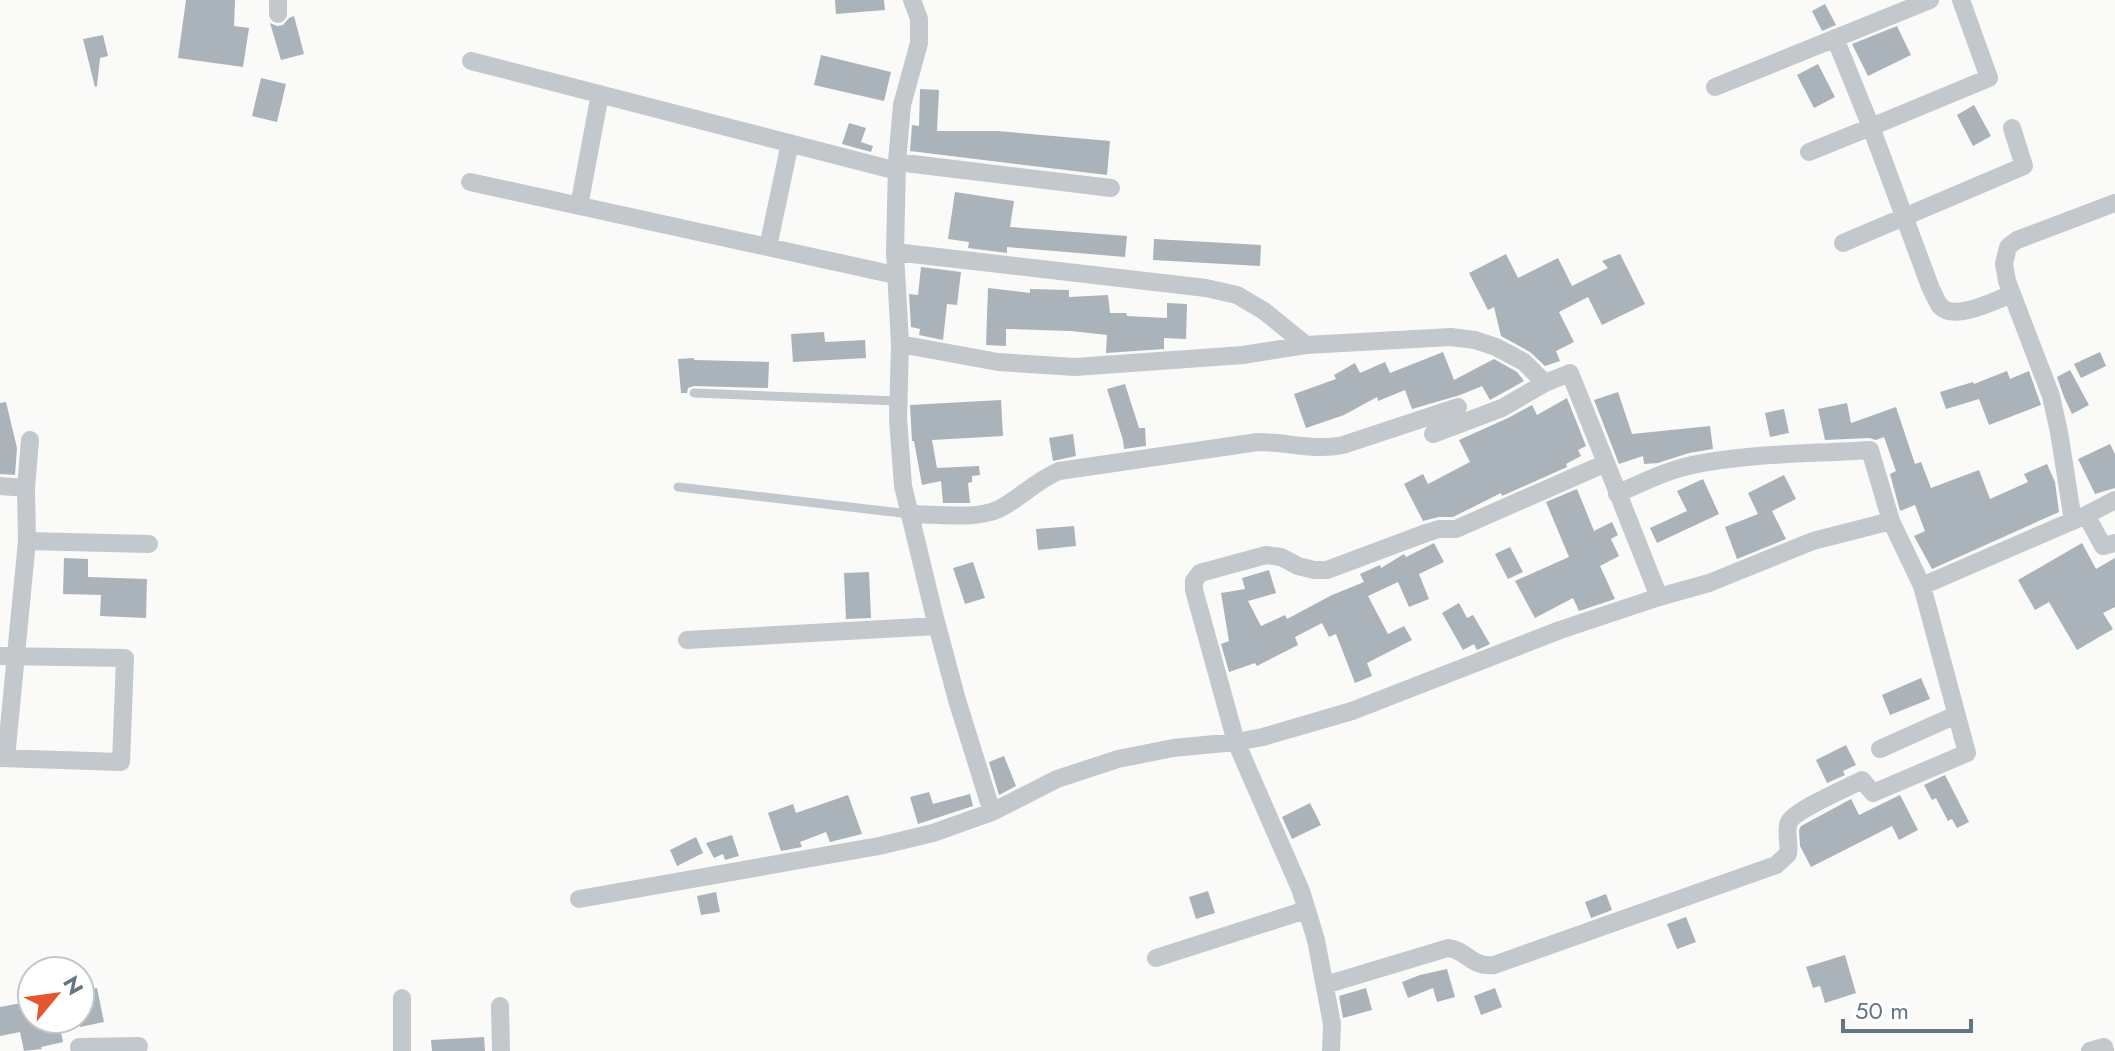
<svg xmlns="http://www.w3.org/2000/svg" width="2115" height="1051" viewBox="0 0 2115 1051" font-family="Jost,sans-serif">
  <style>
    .building { fill: #aab3b9 }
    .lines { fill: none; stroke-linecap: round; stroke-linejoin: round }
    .service { stroke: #c3c8cc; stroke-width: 9 }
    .minor { stroke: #c3c8cc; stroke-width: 18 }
  </style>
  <rect width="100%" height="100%" fill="#fafaf8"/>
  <path class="building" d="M186,0H235L234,26L249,28L243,67L178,58Z
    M835,0H884L885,10L836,14Z
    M1825,4L1836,25L1822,31L1812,11Z
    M294,16L304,54L281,60L270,23L277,26L283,25L289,18Z
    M1897,26L1911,55L1868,76L1852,44Z
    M103,35L108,56L100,58L97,86L95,87L83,39Z
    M821,55L891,72L884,101L814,85Z
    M1818,64L1835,97L1814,108L1797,75Z
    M261,78L286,84L277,122L252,116Z
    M920,89L939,90L937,131H997L1110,141L1107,175L910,151L912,125L919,126Z
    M1974,105L1991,136L1973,146L1957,115Z
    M849,123L866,128L861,142L873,146L871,152L842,144Z
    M955,192L1014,201L1010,227L1127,236L1125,257L1007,247V253L968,248L969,242L948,239Z
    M1154,239L1261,245L1260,266L1153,260Z
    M1506,254L1518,278L1558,258L1572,286L1608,268L1602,261L1620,254L1645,304L1602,325L1588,297L1559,312L1574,342L1556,351L1560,361L1545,366L1530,352L1501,336L1494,307L1488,310L1469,273Z
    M921,267L961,272L957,305L947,304L943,340L919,335L920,329L911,327L909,294L918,295Z
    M988,288L1030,293V289L1069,290V297L1108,295L1110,313H1126L1127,316L1167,318V303L1187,304L1186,339L1164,338V349L1106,353L1107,335L1071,331L1006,329V346L986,345Z
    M824,332L825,342L865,340L866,358L793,362L791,334Z
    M1443,352L1454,380L1494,359L1517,372L1524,381L1490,400L1482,386L1460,395L1412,409L1405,390L1378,401L1377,397L1344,415L1306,428L1294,394L1336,379L1334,375L1355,363L1360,373L1385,362L1390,373Z
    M2100,352L2106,366L2081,378L2074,364Z
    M694,358V360L769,362L768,388L694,386L688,388L687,393H681L678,359Z
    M2070,370L2089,405L2072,414L2064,397L2057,377Z
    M2007,371L2010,379L2029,371L2041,405L1989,425L1979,399L1946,409L1940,392L1973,382L1974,384Z
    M1125,384L1139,428H1145L1146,446L1124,449L1123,440L1107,389Z
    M1618,392L1632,434L1710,426L1713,449L1689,453L1658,463L1644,464L1643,456L1619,464L1594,400Z
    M1567,398L1586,446L1578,450L1581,456L1566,464L1567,467L1502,496L1501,493L1453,517H1439L1423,521L1404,484L1423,474L1428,484L1470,462L1459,440L1508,418L1532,405L1537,415Z
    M1001,400L1003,436L932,440L937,468L979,466L980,475L972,476V482L968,483L970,503H943L941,481L922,485L914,441H912L910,405Z
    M6,402L17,448L15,475L0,474V403Z
    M1847,403L1851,423L1896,407L1915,464L1921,462L1931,488L1979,470L1990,499L2028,482L2024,474L2047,464L2055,482L2059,512L1932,569L1914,536L1925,531L1915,505L1900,511L1890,474L1896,471L1884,437L1876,440L1869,438L1825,440L1818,409Z
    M1784,409L1789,433L1770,437L1765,413Z
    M1073,434L1076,456L1053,461L1049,438Z
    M2110,444L2115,454V488L2095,494L2078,459Z
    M1784,475L1796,499L1772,511L1786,539L1737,559L1725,527L1758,514L1748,493Z
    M1703,479L1719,514L1657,543L1650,528L1687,511L1677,491Z
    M1577,489L1594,531L1612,522L1618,535L1611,539L1619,556L1600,566L1615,599L1579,611L1573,598L1535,618L1515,581L1569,557L1546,502Z
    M1074,526L1076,546L1038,550L1036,529Z
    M1434,543L1444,562L1419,574L1429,599L1409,607L1398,582L1368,596L1388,634L1404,626L1412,640L1367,663L1372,676L1355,683L1336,634L1329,637L1322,623L1295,637L1298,645L1257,666L1255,663L1229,672L1221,644L1229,641L1221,593L1245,589L1242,578L1269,570L1276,593L1248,601L1261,626L1285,615L1287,619L1332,595L1364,582L1360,574L1380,565L1381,568L1404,554L1406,557Z
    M2082,543L2096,569L2115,558V607L2103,613L2113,629L2077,650L2049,602L2035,610L2018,580Z
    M1510,547L1523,572L1508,579L1495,554Z
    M64,558L88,559V577L147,579L146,618L100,616L101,595L63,594Z
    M973,562L985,598L965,604L953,568Z
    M869,572L871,618L846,619L844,573Z
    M1459,603L1467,618L1473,615L1490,644L1477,650L1474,644L1463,650L1442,613Z
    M1921,678L1930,699L1890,715L1882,695Z
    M1846,745L1856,765L1843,771L1845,775L1827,783L1816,760Z
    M1004,756L1016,786L999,795L989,762Z
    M1945,775L1969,822L1957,828L1952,819L1948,821L1936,798L1932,800L1924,785Z
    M929,792L933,804L970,794L973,806L918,824L910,797Z
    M848,795L862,834L830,842L826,832L800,842L802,847L781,851L768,813L793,804L796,813Z
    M1900,795L1918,830L1899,840L1892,826L1811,867L1800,846L1799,830L1801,826L1851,799L1859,815Z
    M1310,803L1321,825L1292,839L1282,817Z
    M732,835L739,856L725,860L723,854L714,858L706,843Z
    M696,837L703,853L677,866L670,850Z
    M1208,891L1215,913L1196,919L1189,897Z
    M716,892L720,912L701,915L697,896Z
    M1606,894L1612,910L1591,918L1585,902Z
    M1686,917L1696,942L1677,949L1667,924Z
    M1845,955L1856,993L1825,1003L1820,986L1813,988L1806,967Z
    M1447,969L1455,997L1437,1002L1433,988L1408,998L1402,982L1420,975Z
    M97,988L104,1022L80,1027V991Z
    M1366,988L1372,1010L1343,1018L1339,996Z
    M1495,988L1502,1007L1481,1015L1474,996Z
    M32,1001V1019H58L63,1042L41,1047L42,1049L24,1051L20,1032L0,1036V1007Z
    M484,1037L485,1051H432L431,1040Z"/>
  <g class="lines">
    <path class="service" d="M694,393L898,401
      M678,487L910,514"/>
    <path class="minor" d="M278,0V14
      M912,0L919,19V43L902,105L897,162L895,252L900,344L898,419L903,486L934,614L957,700L992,812L1057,779L1118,759L1173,748L1236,742L1263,737L1352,711L1560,630L1659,597L1606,463L1456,529H1439L1426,533L1327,570H1314L1298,566L1281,557L1266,555L1200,573L1194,581V590L1236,742L1301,891L1316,940L1332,1024L1331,1051
      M1835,38L1871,127L1989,78L1961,0
      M471,61L897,171
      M1715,87L1930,0
      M1809,152L1871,127L1931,289C1934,294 1937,302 1940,306C1955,322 1995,300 2012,294
      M897,162L1111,188
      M470,182L895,275
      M579,206L600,94
      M1843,243L2024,166L2012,128
      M768,247L790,143
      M895,252L1206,288L1237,295L1264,311L1306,345
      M900,344L998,362L1075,367L1243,355L1306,345L1451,337L1475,340L1496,347L1524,362L1545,383L1570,373L1606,463
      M1433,434L1502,408L1545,383
      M0,486L26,488L27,541L6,758
      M26,488L30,440
      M1617,494C1641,483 1665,471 1692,465C1750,453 1811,454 1870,450L1891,521L1813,541L1709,583L1659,597
      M910,514C936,514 976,520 999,509C1021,498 1035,481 1059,471L1258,442C1288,442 1313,451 1343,445L1458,407
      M2086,515L2103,546L2115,543
      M1891,521L1922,586
      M2073,521L2059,432L2051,396L2007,281L2004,264L2008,247L2017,240L2115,203
      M27,541L149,544
      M687,640L937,626
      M0,656L125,658L121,762L0,758
      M1880,749L1956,715
      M579,899L879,846L933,833L992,812
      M1156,958L1306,910
      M1325,985L1448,948C1467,950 1472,968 1494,965L1776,865L1788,854C1790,844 1785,831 1789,822C1795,810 1847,788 1862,780L1873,793L1967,753L1922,586L2086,515L2115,500
      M500,1006L501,1051
      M79,1047L139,1046
      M402,1051V998
      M2090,1051L2104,1047L2105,1051"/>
  </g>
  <g transform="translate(56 995) rotate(61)"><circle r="38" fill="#ffffff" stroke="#c1c8cd" stroke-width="2"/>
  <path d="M0-6L14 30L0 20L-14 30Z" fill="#e4572e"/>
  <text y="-12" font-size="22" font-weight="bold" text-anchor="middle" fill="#657683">N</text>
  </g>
  <path d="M1843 1019v12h128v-12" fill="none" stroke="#657683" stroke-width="4"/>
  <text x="1855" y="1019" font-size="24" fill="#657683" stroke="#ffffff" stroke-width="6" paint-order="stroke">50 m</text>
</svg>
